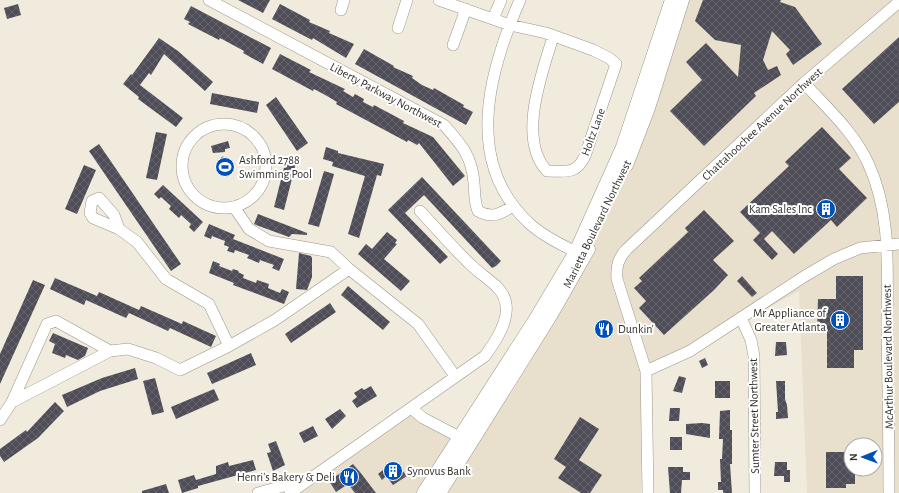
<svg xmlns="http://www.w3.org/2000/svg" width="899" height="493" viewBox="0 0 899 493" font-family="'Alegreya Sans',sans-serif">
  <style>
    .built { fill: #e8dfcc; fill-rule: evenodd }
    .water { fill: url(#water-ripples); stroke: #317f93 }
    .building { fill: url(#building-cross-hatch) }
    .lines { fill: none; stroke-linecap: round; stroke-linejoin: round }
    .minor-casing { stroke: #9b968a; stroke-width: 12 }
    .major-casing { stroke: #9b968a; stroke-width: 15 }
    .minor { stroke: #fff; stroke-width: 11 }
    .major { stroke: #fff; stroke-width: 14 }
    .labels { text-anchor: middle; stroke-width: 4; stroke-linejoin: round; paint-order: stroke }
    .street-label { font-size: 12px; fill: #32302b; stroke: #fff }
    .poi-label { font-size: 12px; fill: #32302b; stroke: #fff; text-anchor: start }
  </style>
  <defs>
    <pattern id="water-ripples" width="26" height="14" patternUnits="userSpaceOnUse"><rect width="26" height="14" fill="#30a1bf"/><path d="M2 4q2-2 4 0t4 0M15 11q2-2 4 0t4 0" fill="none" stroke="#29849b"/></pattern>
    <pattern id="building-cross-hatch" width="8" height="8" patternUnits="userSpaceOnUse"><rect width="8" height="8" fill="#4e4d58"/><path d="M0 0l8 8M0 8l8-8" fill="none" stroke="#65646d"/></pattern>
  </defs>
  <rect width="100%" height="100%" fill="#f1ebde"/>
  <path class="built" d="M674,0H899V493H807L799,291L648,375L642,394L641,493H296L408,409L464,441L609,177ZM851,445H875V469H851Z"/>
  <path class="water" d="M222,157L227,158L231,173L228,176L223,175L219,160Z"/>
  <path class="building" d="M238,0H270L263,13Z
    M703,0H781L780,2L795,7L822,44L793,65L786,54L790,50L772,31L763,60L768,70L777,66L781,75L754,93L756,96L704,146L670,111L702,80L686,62L706,43L738,77L741,45L715,40L695,21Z
    M18,4L21,15L7,19L4,8Z
    M280,4L310,20L309,22L330,31L329,33L354,44L346,58L313,38L312,40L272,19Z
    M191,6L271,48L263,64L243,53L244,51L233,45L220,38L219,40L188,24L190,22L184,19Z
    M899,37V102L874,124L842,89Z
    M159,38L178,51L213,82L205,91L164,54L151,75L149,73L140,85L183,118L176,127L138,99L139,97L123,84L131,74L132,75Z
    M364,49L394,66L393,67L413,76L412,78L422,85L433,90L434,88L464,105L463,107L473,112L466,125L355,64Z
    M280,54L311,70L309,72L345,89L343,91L353,97L355,94L364,99L363,102L373,107L374,105L404,121L403,123L433,137L465,176L453,186L419,143L417,145L408,140L407,142L336,104L337,102L327,96L314,89L313,91L272,69Z
    M212,93L259,102L257,113L210,104Z
    M276,97L308,143L297,151L266,105Z
    M822,127L851,158L839,169L867,198L837,227L831,220L794,254L772,231L764,239L778,254L772,260L753,240L760,233L740,212L789,166L785,162Z
    M156,132L167,134L157,180L146,178Z
    M228,141L230,148L225,149V152L213,153L211,146Z
    M99,144L181,264L171,271L89,151Z
    M326,147L338,151V153L384,164L381,176L377,175L359,238L348,234L365,176L332,166L333,162L323,159Z
    M286,160L296,163L284,210L274,207Z
    M84,165L96,170L77,214L65,209Z
    M324,171L334,174L319,227L308,224Z
    M422,177L501,261L496,266L492,268L424,195L405,213L448,257L440,264L388,210Z
    M163,185L203,222L194,232L189,227L191,224L181,215L179,218L169,209L171,206L161,197L159,199L154,194Z
    M704,210L734,241L713,260L728,275L714,290L664,335L639,308L646,301L634,288L642,281L639,278L688,232L685,228Z
    M258,214L307,233V235L292,234L289,237L256,225L254,224Z
    M209,224L235,235L233,239L284,259L279,271L272,268L274,265L260,260L259,263L247,258L249,255L235,250L234,253L227,251L229,247L224,245L225,241L212,236L211,239L204,236Z
    M387,232L397,240L395,243L397,244L384,259L410,281L401,291L358,254L366,244L372,249Z
    M299,253L311,256L312,258V277L307,290L296,289Z
    M213,261L220,264L219,266L232,271L233,269L239,271L238,272L244,275L243,278L256,283L257,280L269,284L268,288L280,293L282,289L289,292L284,304L233,285L234,283L209,273Z
    M742,276L757,293L752,297L737,281Z
    M836,276H863V350H854V368H827V332H817L818,299H836Z
    M55,278L97,296L99,292L139,310L141,306L182,324L183,321L216,336L211,347L170,328L168,331L129,313L126,318L86,300L84,305L50,289Z
    M33,280L45,285L0,384V354Z
    M348,286L390,322L383,330L341,295Z
    M330,303L336,312L291,343L285,334Z
    M53,333L88,348L85,356L78,360L66,355L65,358L52,353L55,344L49,341Z
    M776,342H786L787,355L775,356Z
    M251,353L256,365L212,384L207,373Z
    M705,358L708,365L702,368L699,361Z
    M135,368L138,379L100,391L67,407L62,395L102,378Z
    M679,376L686,378L682,393L673,391Z
    M155,378L164,412L152,415L143,381Z
    M715,381H730V398H715Z
    M776,381H785V399L787,405L788,418L776,419V412H778Z
    M371,386L377,396L357,408L352,401L357,397L354,393L362,388L364,390Z
    M214,389L219,400L176,419L171,407Z
    M55,402L64,411L38,438L4,462L0,456V449L26,430L27,432Z
    M670,408H680L679,421H669Z
    M340,409L346,416L332,429L325,419Z
    M730,410V430H732V464H730L732,493H723V490H718V482H721L720,459H722L723,439H719L720,411Z
    M580,417L599,429L579,460L602,475L590,493H581L558,478L566,467L554,459Z
    M702,423L710,424V438L686,434V424Z
    M313,426L318,436L304,443L299,433Z
    M670,437H682V450H670Z
    M276,441L285,465L273,471L267,453L271,452L268,444Z
    M826,452H851V469H855V484H846V488H826Z
    M253,460L256,470L198,486V488L182,493L178,480L194,475L196,480L216,474V466L228,462L229,466Z
    M394,461L407,476L393,485L386,476L382,480L378,474Z
    M775,462H787V470H790V482H784V476H774Z
    M353,464L360,472L376,493H355L348,484L336,492L329,481Z
    M668,467H683V472H690V480H682L681,493H670Z
    M166,484L169,493H142V491Z"/>
  <g class="lines">
    <defs>
      <path id="minor" d="M209,0L444,125C461,144 472,156 474,183C475,193 474,201 478,211C492,219 500,214 513,206
        M439,0L510,25L546,33L593,50L609,58L616,64L585,156C576,175 566,171 547,171C517,139 542,73 553,37
        M520,0C488,73 463,164 531,225C546,238 565,247 583,255
        M341,10L344,0
        M493,19L501,0
        M398,28L407,0
        M453,45L466,9
        M804,83C827,108 854,132 868,163C892,214 887,271 887,327C888,382 889,438 889,493
        M182 166a42 42 0 1 1 84 0a42 42 0 1 1-84 0Z
        M99,198L114,215L119,229L93,218L90,213L92,201Z
        M234,207L249,229L269,241L331,252L349,269L418,324L455,376
        M119,229L137,242L166,279L209,304L229,346
        M741,318L751,340L754,356L755,493
        M646,371L690,351L805,276L834,259L860,248L899,244
        M12,402L47,324L56,321L110,351
        M411,408L423,418L467,441
        M0,420L12,402L110,351L128,349L156,358L180,370L229,346L275,320L349,269
        M258,493L287,485L297,488
        M290,493L485,356C499,337 518,308 497,287C489,279 479,273 471,265C453,248 437,229 420,211
        M648,493L646,371L617,279C616,267 618,258 627,249L804,83L899,2"/>
      <path id="major" d="M626,165L648,108L682,0
        M424,493L536,319L576,252L623,147L672,0
        M439,493L551,314L588,249"/>
    </defs>
    <use href="#minor" class="minor-casing"/>
    <use href="#major" class="major-casing"/>
    <use href="#minor" class="minor"/>
    <use href="#major" class="major"/>
  </g>
  <defs>
    <symbol id="stadium-disc" viewBox="-11 -11 22 22"><circle r="9.5" fill="#0050b9" stroke="#fff"/><path d="M0-5a6.5 5 0 1 0 0 10a6.5 5 0 1 0 0-10ZM-3.5-1.8h7v3.6h-7Z" fill="#fff"/></symbol>
    <symbol id="building-disc" viewBox="-11 -11 22 22"><circle r="9.5" fill="#0050b9" stroke="#fff"/><path d="M-4-6H4V6H1V3H-1V6H-4ZM-2.5-4.3h1.7v1.8h-1.7ZM.8-4.3h1.7v1.8H.8ZM-2.5-1h1.7V.8h-1.7ZM.8-1h1.7V.8H.8Z" fill="#fff"/></symbol>
    <symbol id="restaurant-disc" viewBox="-11 -11 22 22"><circle r="9.5" fill="#0050b9" stroke="#fff"/><path d="M-5-6h1v4h1v-4h1v4h1v-4h1v5L-1.5 .5V6h-2V.5L-5-1ZM5-6V6H3V1.5H1.5Q1.5-4 5-6Z" fill="#fff"/></symbol>
  </defs>
  <g fill-rule="evenodd">
    <use href="#stadium-disc" x="214" y="156" width="22" height="22"/>
    <use href="#building-disc" x="815" y="198" width="22" height="22"/>
    <use href="#building-disc" x="829" y="309" width="22" height="22"/>
    <use href="#restaurant-disc" x="593" y="318" width="22" height="22"/>
    <use href="#building-disc" x="382" y="460" width="22" height="22"/>
    <use href="#restaurant-disc" x="338" y="466" width="22" height="22"/>
  </g>
  <g class="labels">
    <g class="street-label">
      <text transform="translate(386 95) rotate(28)" y="4">Liberty Parkway Northwest</text>
      <text transform="translate(762 124) rotate(-43)" y="4">Chattahoochee Avenue Northwest</text>
      <text transform="translate(593 132) rotate(-70)" y="4">Holtz Lane</text>
      <text transform="translate(597 224) rotate(-64)" y="4">Marietta Boulevard Northwest</text>
      <text transform="translate(888 357) rotate(-91)" y="4">McArthur Boulevard Northwest</text>
      <text transform="translate(754 416) rotate(-91)" y="4">Sumter Street Northwest</text>
    </g>
    <g class="poi-label">
      <text x="239" y="164">Ashford 2788<tspan x="239" dy="14">Swimming Pool</tspan></text>
      <text x="812" y="213" text-anchor="end">Kam Sales Inc</text>
      <text x="826" y="317" text-anchor="end">Mr Appliance of<tspan x="826" dy="14">Greater Atlanta</tspan></text>
      <text x="618" y="333">Dunkin'</text>
      <text x="407" y="475">Synovus Bank</text>
      <text x="335" y="481" text-anchor="end">Henri's Bakery &amp; Deli</text>
    </g>
  </g>
  <g transform="translate(863 457) rotate(269)"><circle r="19" fill="#ffffff" stroke="#adacaa"/>
  <path d="M0-3L7 15L0 10L-7 15Z" fill="#0050b9"/>
  <text y="-6" font-size="11" font-weight="bold" text-anchor="middle" fill="#32302b">N</text>
  </g>
</svg>
